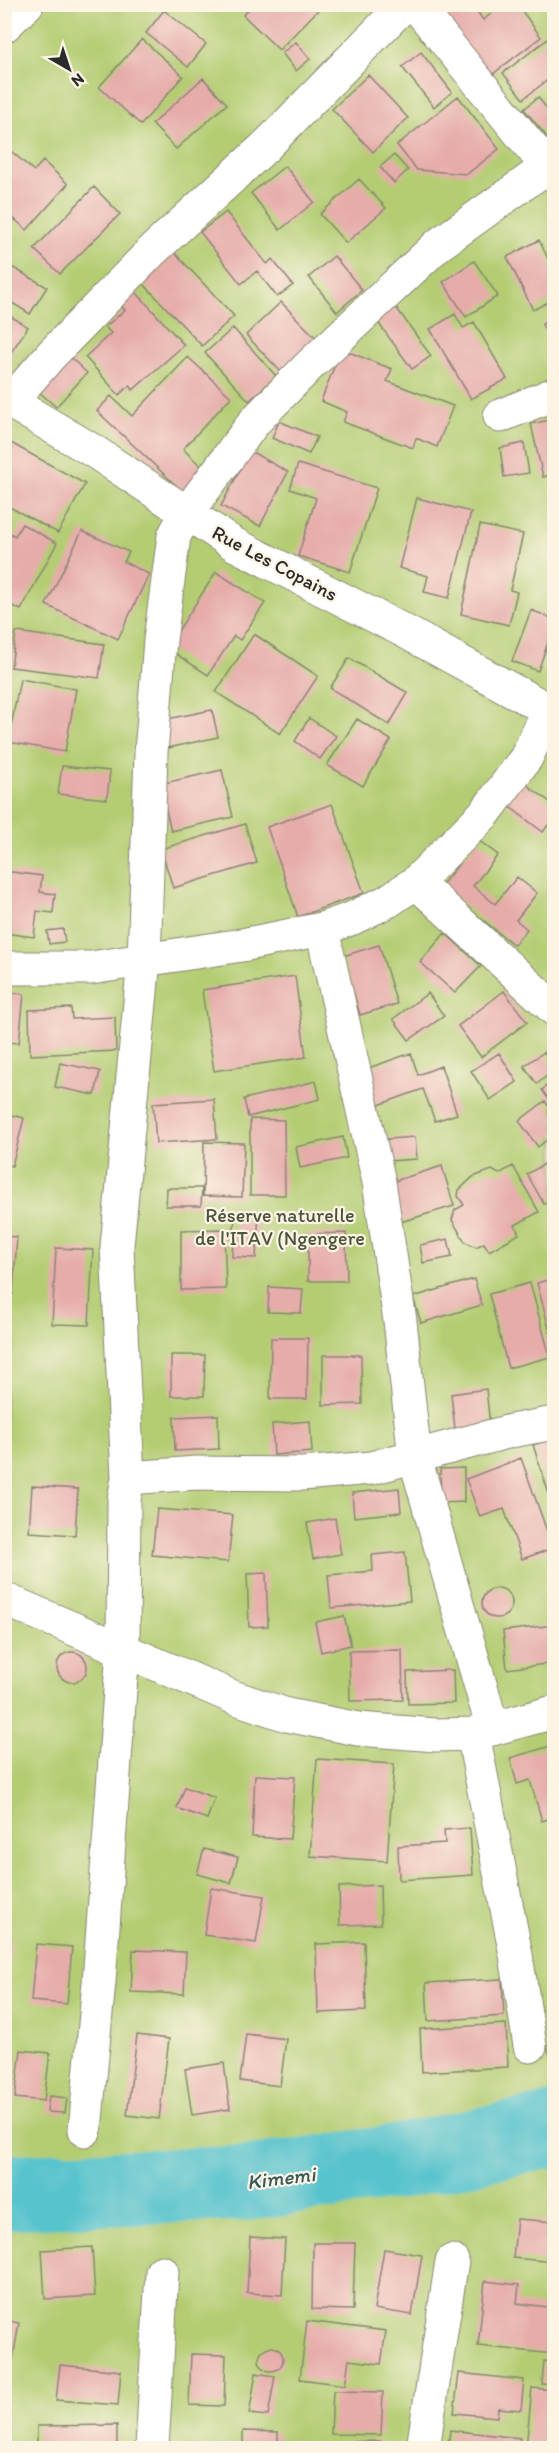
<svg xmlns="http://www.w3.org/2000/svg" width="559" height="2453" viewBox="0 0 559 2453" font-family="Itim,sans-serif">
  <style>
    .green { fill: #b4cd73; stroke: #707c4f; stroke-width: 1.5 }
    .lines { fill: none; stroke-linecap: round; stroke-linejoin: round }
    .river { stroke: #56c3cd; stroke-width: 75 }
    .building { fill: #e6acaa }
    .minor-casing { stroke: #8a8673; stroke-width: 35 }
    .tertiary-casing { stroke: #8a8673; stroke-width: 35 }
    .minor { stroke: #fff; stroke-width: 33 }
    .tertiary { stroke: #fff; stroke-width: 33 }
    .labels { text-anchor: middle; stroke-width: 4.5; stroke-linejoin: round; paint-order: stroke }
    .street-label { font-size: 20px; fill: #2b2b2b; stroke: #fcf5e5 }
    .park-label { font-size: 20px; fill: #4d543d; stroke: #fcf5e5 }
    .water-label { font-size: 21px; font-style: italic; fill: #38595c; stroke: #fcf5e5 }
  </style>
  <rect width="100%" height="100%" fill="#fcf5e5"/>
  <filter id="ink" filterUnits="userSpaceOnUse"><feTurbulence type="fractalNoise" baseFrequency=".0167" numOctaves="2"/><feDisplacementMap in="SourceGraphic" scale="12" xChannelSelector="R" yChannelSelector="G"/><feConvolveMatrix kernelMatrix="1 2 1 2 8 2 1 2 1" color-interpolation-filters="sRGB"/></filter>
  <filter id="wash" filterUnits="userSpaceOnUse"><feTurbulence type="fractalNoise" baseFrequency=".008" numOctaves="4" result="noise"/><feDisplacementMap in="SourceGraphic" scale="24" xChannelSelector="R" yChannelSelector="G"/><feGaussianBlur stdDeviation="1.35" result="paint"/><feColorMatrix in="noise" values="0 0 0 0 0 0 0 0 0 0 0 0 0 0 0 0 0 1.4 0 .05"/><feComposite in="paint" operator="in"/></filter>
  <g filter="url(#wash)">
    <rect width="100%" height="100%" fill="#e8e0bb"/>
    <path class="green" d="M5,5H554V2448H5Z"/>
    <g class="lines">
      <path class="river" d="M4,2192L249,2183L397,2162L554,2130"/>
    </g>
    <g id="blocks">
      <path class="building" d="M254,4H315L319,9L279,50L243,15Z
        M434,4H472L483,20L504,4H517L541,37L489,77Z
        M164,10L206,44L188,67L146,33Z
        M549,38L554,46V75L523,99L503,73Z
        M142,39L183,76L141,125L99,87Z
        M296,42L310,59L296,71L282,53Z
        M421,52L452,92L434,107L402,67Z
        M368,75L408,118L373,152L332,109Z
        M203,78L227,104L176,149L152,124Z
        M458,96L499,149L467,174L417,170L397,145Z
        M538,97L554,118V141L552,143L524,109Z
        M4,145L34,171L43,161L68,184L27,230L4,210Z
        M394,155L408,170L394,183L380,167Z
        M285,166L314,202L280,230L251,193Z
        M359,179L386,208L346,243L320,214Z
        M94,187L120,214L60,274L34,249Z
        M226,212L267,264L272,259L293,285L277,297L257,271L241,284L200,232Z
        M539,240L554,271V299L533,310L507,257Z
        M172,250L234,316L202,346L140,280Z
        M334,256L362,290L337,312L309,277Z
        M474,261L498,296L466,317L443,282Z
        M10,266L47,287L30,314L4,298V275Z
        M135,291L184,345L133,390L130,385L119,395L85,357L111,333L105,327L125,310L120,305Z
        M281,302L316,338L281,372L246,335Z
        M393,303L431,356L412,369L374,317Z
        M4,312L28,327L4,363Z
        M455,314L463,328L474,322L507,379L471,399L430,329Z
        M554,317V349L542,324Z
        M233,328L276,376L249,401L205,353Z
        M341,349L392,369L387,381L453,406L437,447L416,438L413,448L343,422L347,412L321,401Z
        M69,356L87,373L56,407L37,390Z
        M188,357L231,397L183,449L205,470L183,492L97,411L111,396L132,416Z
        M554,419V474L543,477L531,424Z
        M279,421L317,437L309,454L272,438Z
        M9,442L85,484L58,533L4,504V449Z
        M524,443L529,473L504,477L500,448Z
        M250,451L288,472L260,526L221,506Z
        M298,464L377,488L350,572L298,556L316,498L290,489Z
        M417,498L471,512L449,598L424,592L428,576L399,568Z
        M22,524L57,543L21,610L4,602V530L15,536Z
        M480,525L523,534L510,590L517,592L509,625L461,614Z
        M82,531L129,552L124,562L149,574L118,639L46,605Z
        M216,572L265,603L240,640L234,636L208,675L167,648Z
        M531,610L554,619V625L538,671L512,661Z
        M16,632L104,644L99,678L11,667Z
        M254,634L318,676L280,734L216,692Z
        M349,658L408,693L389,725L330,688Z
        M20,679L76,689L65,752L8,742Z
        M212,710L218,737L168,748L162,720Z
        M309,718L336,736L320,759L295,741Z
        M357,719L391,740L363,786L327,765Z
        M62,766L110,771L107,799L58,794Z
        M222,770L233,817L171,831L160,784Z
        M523,782L554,805V817L543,832L506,804Z
        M332,804L364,893L298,917L267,827Z
        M245,824L257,863L173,888L161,849Z
        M478,840L498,855L473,886L495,904L517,877L537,893L516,920L527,929L514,945L441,886Z
        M4,871L42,876L40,892L55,894L53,913L37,911L34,937L4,933Z
        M63,929L65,942L49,944L47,931Z
        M445,933L481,966L455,993L420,962Z
        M379,945L397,1004L360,1015L343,956Z
        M295,976L306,1057L214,1071L202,990Z
        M504,991L527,1022L481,1057L458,1026Z
        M4,992L24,994L19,1043L4,1042Z
        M428,993L444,1016L409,1040L393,1019Z
        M71,1008L72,1019L115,1017L116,1051L30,1055L29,1010Z
        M544,1052L554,1070L537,1084L524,1066Z
        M411,1053L418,1075L441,1066L457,1114L435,1121L423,1089L376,1106L363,1070Z
        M499,1053L517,1082L490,1100L471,1071Z
        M60,1063L100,1071L95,1095L55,1087Z
        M554,1080V1107L542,1090Z
        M316,1081L320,1099L248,1117L244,1099Z
        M214,1099L217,1139L156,1143L153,1103Z
        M545,1101L554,1114V1134L538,1147L519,1121Z
        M4,1113L24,1118L12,1166L4,1164Z
        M250,1119L284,1120L285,1195H250Z
        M343,1137L347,1158L300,1168L296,1147Z
        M415,1137L417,1159L389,1161L387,1139Z
        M204,1142L244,1143L242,1197L203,1196Z
        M553,1159L554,1198L544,1204L527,1174Z
        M442,1166L454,1206L397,1223L385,1184Z
        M513,1166L539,1212L515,1225L519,1234L489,1251L484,1243L476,1247L465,1242L452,1220L455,1210L464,1205L458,1196L459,1190L473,1177L492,1170L499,1174Z
        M167,1188H202L201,1206H166Z
        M235,1213L259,1215L256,1258L232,1257Z
        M224,1229L226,1289L181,1290V1230Z
        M346,1233L347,1281H308V1234Z
        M4,1236L17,1237L13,1294H4Z
        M448,1239L452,1257L423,1263L420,1245Z
        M56,1248L93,1250L89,1325L52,1324Z
        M554,1278V1331L550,1332L537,1283Z
        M474,1279L482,1305L421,1323L413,1297Z
        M530,1283L550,1357L508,1368L489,1294Z
        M269,1287L303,1289L301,1313L268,1312Z
        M271,1338H308L307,1399H270Z
        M171,1355H205L204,1396H171Z
        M323,1355H361L362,1404L323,1405Z
        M486,1389L490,1425L455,1429L451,1394Z
        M218,1415L219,1449L175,1451L174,1417Z
        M310,1421L312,1452L274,1455L272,1424Z
        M554,1438V1496L550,1497L533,1445Z
        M521,1458L553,1548L522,1559L504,1509L480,1517L466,1479Z
        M464,1468V1502L441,1503L440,1469Z
        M32,1486L78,1489L75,1535L29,1532Z
        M399,1488L401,1512L354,1517L352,1493Z
        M157,1509L233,1515L228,1562L152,1555Z
        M335,1518L341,1554L313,1559L307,1523Z
        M405,1552L410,1601L331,1608L328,1575L373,1571L372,1555Z
        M266,1573L268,1626L249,1627L247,1574Z
        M482 1603a15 15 0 1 1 30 0a15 15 0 1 1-30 0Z
        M344,1616L351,1645L321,1652L315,1622Z
        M554,1625V1663L507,1669L503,1631Z
        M402,1650L403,1700L350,1701L349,1651Z
        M57 1667a15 15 0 1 1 30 0a15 15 0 1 1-30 0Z
        M453,1670L454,1703L408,1704L407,1672Z
        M554,1745V1817L542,1821L530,1780L517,1784L510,1758Z
        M317,1759L394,1764L387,1861L310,1856Z
        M255,1775L295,1777L290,1839L252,1837Z
        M185,1787L215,1798L207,1819L177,1808Z
        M470,1828L473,1875L399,1880L398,1846L445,1843L444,1830Z
        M204,1849L238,1857L231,1883L197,1874Z
        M380,1885L381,1924L340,1925L339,1887Z
        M211,1888L264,1896L256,1943L204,1935Z
        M4,1939H11L9,1967H4Z
        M364,1942L366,2011L318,2013L316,1944Z
        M36,1944L72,1947L67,2004L31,2001Z
        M133,1950L186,1952L184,1994L131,1992Z
        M502,1979L504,2016L428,2021L426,1983Z
        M506,2024L508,2067L422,2072L420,2029Z
        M246,2034L286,2039L280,2086L240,2081Z
        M137,2035L169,2039L159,2119L127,2115Z
        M554,2044V2068L547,2046Z
        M21,2050L50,2053L44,2101L15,2098Z
        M224,2063L230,2109L192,2115L185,2069Z
        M49,2096L67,2098L65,2113L47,2112Z
        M517,2219L554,2222V2262L513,2258Z
        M250,2237L285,2239L282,2295L247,2293Z
        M313,2243H355L353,2310L312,2309Z
        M92,2247L95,2296L45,2299L42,2250Z
        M384,2249L422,2255L412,2315L374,2309Z
        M551,2275H554V2297H549Z
        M485,2281L519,2285L517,2303L554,2308V2354L478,2346Z
        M4,2320L19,2323L11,2370L4,2369Z
        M307,2321L386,2331L381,2364L349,2360L345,2385L300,2379Z
        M259 2359a12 12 0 1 1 24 0a12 12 0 1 1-24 0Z
        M191,2354L226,2355L224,2406L189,2405Z
        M544,2361L554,2362V2385L542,2384Z
        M60,2365L121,2371L118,2405L56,2400Z
        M256,2373L275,2376L268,2416L249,2414Z
        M459,2373L524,2380L521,2410L498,2408L497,2417L454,2413Z
        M532,2388L554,2390V2448H526Z
        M333,2391L383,2392L381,2435L331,2434Z
        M117,2425V2448H37V2426Z
        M450,2430L520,2438L518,2448H448Z
        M243,2431L278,2432V2448H243Z
        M380,2441V2448H342L341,2442Z"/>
    </g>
  </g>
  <g filter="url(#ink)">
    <use href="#blocks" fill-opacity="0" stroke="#8a8673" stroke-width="1.5"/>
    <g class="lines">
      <defs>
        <path id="minor" d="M415,4L554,175
          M4,26L27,4
          M11,401L51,355L153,250L265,147L405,4
          M500,416L554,394
          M416,882L554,1009
          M322,929L379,1182L400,1321L415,1458L493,1729
          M4,968H91L242,945L322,929L353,918L388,901L416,882L485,813L526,758L549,710
          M128,1478L197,1473L302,1474L371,1468L511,1431L554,1423
          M4,1599L233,1697L287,1715L358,1729L436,1735L473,1734L554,1712
          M473,1734L516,1955L530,2046
          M85,2130L99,1982L123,1649L124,1500L128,1478L117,1246L144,960L151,753L160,640L174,536L186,514L255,421L310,365L438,245L554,162
          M152,2448L162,2272
          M423,2448L452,2261"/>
        <path id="tertiary" d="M4,398L95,452L234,544L406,632L554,713"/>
      </defs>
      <use href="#minor" class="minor-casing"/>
      <use href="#tertiary" class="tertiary-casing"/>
      <use href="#minor" class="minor"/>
      <use href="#tertiary" class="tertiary"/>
    </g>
  </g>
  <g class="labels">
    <g class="street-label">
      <text transform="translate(275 563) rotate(28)" y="7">Rue Les Copains</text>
    </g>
    <g class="park-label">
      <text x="280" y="1222">Réserve naturelle<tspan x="280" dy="23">de l'ITAV (Ngengere</tspan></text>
    </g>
    <g class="water-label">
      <text transform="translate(281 2178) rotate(-7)" y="7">Kimemi</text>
    </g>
  </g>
  <rect width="559" height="2453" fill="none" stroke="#fcf5e5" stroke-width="24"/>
  <g transform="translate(69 69) rotate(141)" stroke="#fcf5e5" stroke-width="4.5" paint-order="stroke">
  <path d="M0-4.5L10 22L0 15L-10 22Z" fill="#2b2b2b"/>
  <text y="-9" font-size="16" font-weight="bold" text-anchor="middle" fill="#2b2b2b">N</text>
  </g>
</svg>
